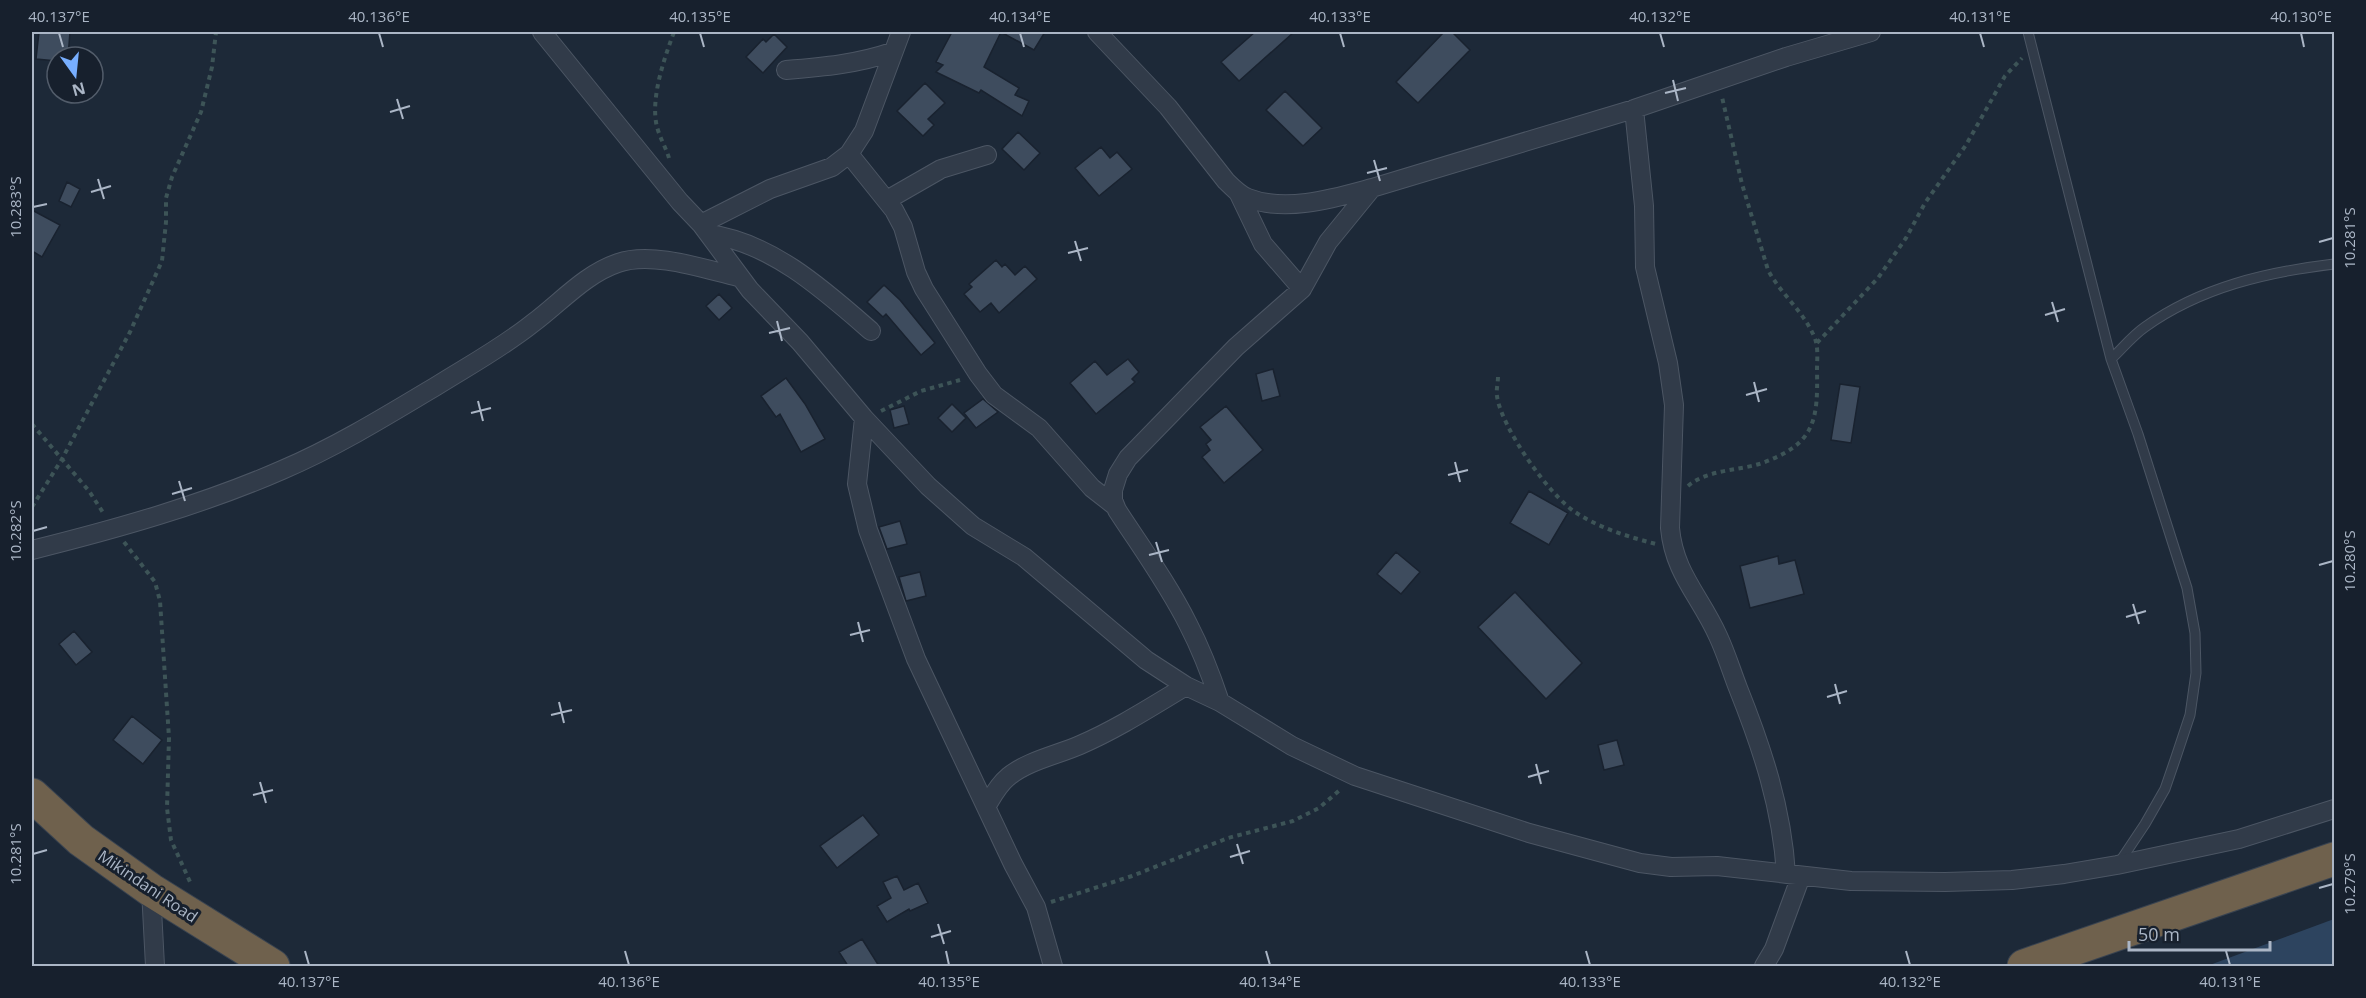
<svg xmlns="http://www.w3.org/2000/svg" width="2366" height="998" viewBox="0 0 2366 998" font-family="'Open Sans',sans-serif">
  <style>
    .water { fill: #2d445f }
    .building { fill: #3e4c5e; stroke: #19222f; stroke-width: 1.5 }
    .lines { fill: none; stroke-linecap: round; stroke-linejoin: round }
    .lane-casing { stroke: #4c5664; stroke-width: 11 }
    .street-casing { stroke: #4c5664; stroke-width: 20 }
    .highway-casing { stroke: #394350; stroke-width: 35 }
    .path { stroke: #3d5457; stroke-width: 4; stroke-dasharray: 4.5 4.5; stroke-linecap: butt }
    .lane { stroke: #313b49; stroke-width: 9 }
    .street { stroke: #313b49; stroke-width: 18 }
    .highway { stroke: #6f614d; stroke-width: 33 }
    .ticks { fill: none; stroke: #abb6c6; stroke-width: 2 }
    .labels { text-anchor: middle; stroke-width: 6; stroke-linejoin: round; paint-order: stroke }
    .street-label { font-size: 16px; fill: #abb6c6; stroke: #17202d }
    .neatline { fill: none; stroke: #abb6c6; stroke-width: 2 }
    .ticks-label { font-size: 15px; text-anchor: middle; fill: #abb6c6 }
  </style>
  <rect width="100%" height="100%" fill="#1d2938"/>
  <path class="water" d="M2334,919V966H2207Z"/>
  <path class="building" d="M39,32H70L68,57H57V61L36,59Z
    M952,32H1045L1034,50L1001,32L984,67L1019,88L1015,95L1029,101L1022,116L981,90L979,93L936,72L943,65L936,62Z
    M1255,32H1294L1239,81L1221,62Z
    M1444,32H1452L1470,50L1418,103L1396,82Z
    M774,34L787,47L763,73L746,57L763,39L766,42Z
    M925,83L945,103L928,119L934,125L923,136L897,111Z
    M1285,91L1322,128L1303,146L1266,110Z
    M1018,132L1040,153L1024,170L1002,149Z
    M1101,147L1110,158L1117,152L1132,169L1099,196L1075,168Z
    M67,182L80,189L71,207L59,201Z
    M32,210L60,225L42,257L32,251Z
    M996,260L1002,267L1005,264L1015,275L1025,266L1037,279L999,313L991,303L980,312L964,294L972,287L969,284Z
    M884,285L900,300L935,343L921,355L886,314L883,317L867,302Z
    M719,294L732,308L719,320L706,306Z
    M1128,359L1139,372L1132,379L1135,382L1096,414L1070,383L1095,361L1107,375Z
    M1273,369L1280,396L1262,401L1256,374Z
    M786,378L805,404L825,439L801,452L780,414L776,417L761,396Z
    M1840,384L1860,387L1851,443L1831,440Z
    M983,399L998,412L976,428L964,413Z
    M952,404L966,418L952,432L938,418Z
    M904,406L909,424L894,428L890,410Z
    M1226,406L1263,450L1224,483L1202,457L1210,450L1206,444L1211,440L1200,427Z
    M1529,491L1568,513L1549,545L1510,523Z
    M900,521L907,544L887,549L879,527Z
    M1396,552L1420,572L1401,594L1377,574Z
    M1778,556L1779,564L1795,560L1804,594L1750,608L1740,566Z
    M920,572L926,596L906,601L899,577Z
    M1515,592L1582,663L1546,699L1478,627Z
    M74,631L92,652L76,665L59,644Z
    M132,716L162,740L143,764L113,740Z
    M1617,740L1624,765L1604,770L1598,745Z
    M863,815L879,835L837,868L820,846Z
    M897,876L904,890L918,883L928,903L910,911L909,909L887,922L877,906L891,898L883,882Z
    M862,939L879,966H848L839,952Z"/>
  <g class="lines">
    <defs>
      <path id="lane" d="M2028,32L2111,359L2138,434L2187,588L2195,633L2196,673L2190,715L2176,757L2165,789L2145,824L2119,863
        M2111,359C2122,349 2132,336 2145,327C2201,287 2267,272 2334,264"/>
      <path id="street" d="M542,32L680,202L701,224L750,290L800,342L864,418L928,486L973,526L1024,557L1146,660L1186,686L1220,702L1292,746L1355,776L1529,833L1640,863L1671,867L1717,866L1851,881L1945,882L2012,880L2064,874L2117,865L2239,839L2334,809
        M1097,32L1168,107L1226,181C1233,188 1240,195 1248,198C1286,213 1335,198 1372,188L1634,109L1786,57L1871,32
        M786,70C823,67 857,64 892,52
        M1634,109L1644,206L1645,267L1668,363L1674,405L1670,528C1674,573 1700,596 1718,636C1726,653 1731,670 1738,688C1762,748 1782,808 1786,874
        M849,154L894,210L903,227L916,272L924,289L978,374L994,395L1039,428L1092,488L1115,506
        M1238,192L1263,244L1302,289
        M887,200L941,169L987,155
        M701,224L770,189L832,167L849,154L864,131L901,32
        M709,234C772,243 824,290 871,331
        M864,418L857,484L868,530L916,659L1013,864L1036,907L1053,966
        M32,550C116,529 202,505 282,470C336,447 388,415 438,385C470,365 503,347 533,323C560,303 585,274 618,263C652,251 704,269 738,277
        M1220,702C1211,675 1201,649 1188,624C1168,584 1141,547 1117,510L1113,500V490L1118,474L1128,458L1236,347L1302,289L1328,242L1372,188
        M986,807C992,797 998,785 1008,777C1027,761 1057,755 1080,745C1117,729 1151,707 1186,686
        M151,890L155,966
        M1764,966L1774,949L1801,876"/>
      <path id="highway" d="M32,795L81,840L151,890L273,966
        M2024,966L2334,859"/>
    </defs>
    <use href="#lane" class="lane-casing"/>
    <use href="#street" class="street-casing"/>
    <use href="#highway" class="highway-casing"/>
    <path class="path" d="M669,158C666,148 660,138 657,127C650,99 664,59 674,32
      M1817,343L1878,278L1906,238L1925,203L1966,145L2005,76L2022,58
      M1498,377C1498,383 1496,390 1497,396C1501,427 1549,495 1575,512C1599,528 1629,537 1656,544
      M881,411L921,391L960,380
      M32,424L89,491L104,514
      M1688,486C1708,469 1739,471 1762,463C1815,444 1818,421 1817,370C1817,358 1819,345 1813,334C1802,310 1780,293 1768,270L1742,184L1722,97
      M32,507L62,459L130,332L162,261L166,222V198L172,177L201,112L212,67L216,32
      M124,542L155,582L160,601L169,738L167,808L171,840L191,884
      M1051,902L1132,876L1228,838L1293,821L1319,808L1341,789"/>
    <use href="#lane" class="lane"/>
    <use href="#street" class="street"/>
    <use href="#highway" class="highway"/>
  </g>
  <path class="ticks" d="M59,33L63,47M379,33L383,47M700,33L704,47M1020,33L1024,47M1340,33L1344,47M1660,33L1664,47M1980,33L1984,47M2301,33L2304,47M1673,80L1678,101M1665,93L1686,88M397,99L403,119M390,112L410,106M1374,160L1380,181M1367,173L1387,168M98,179L104,199M91,192L111,186M33,207L47,204M1075,241L1081,261M2319,242L2333,238M1068,253L1088,248M2052,302L2058,322M2045,315L2065,309M777,321L782,341M769,333L790,328M1754,382L1759,402M1746,395L1767,389M478,401L483,421M471,413L491,408M1455,462L1460,482M1448,475L1468,470M179,481L185,501M172,494L192,488M33,531L47,527M1156,542L1162,562M1149,555L1169,550M2319,565L2333,561M2133,604L2139,624M2126,617L2146,611M858,622L863,642M850,635L870,630M1835,684L1840,704M1827,697L1847,691M559,702L564,723M551,715L572,710M1536,764L1541,784M1528,777L1549,771M260,782L266,803M253,795L273,790M1237,844L1243,864M33,854L47,850M1230,857L1250,851M2319,888L2333,884M938,924L944,944M931,937L951,931M305,951L309,965M625,951L629,965M946,951L949,965M1266,951L1270,965M1586,951L1590,965M1906,951L1910,965M2226,951L2230,965"/>
  <g class="labels">
    <g class="street-label">
      <text transform="translate(148 886) rotate(34)" y="6">Mikindani Road</text>
    </g>
  </g>
  <rect width="2366" height="998" fill="none" stroke="#17202d" stroke-width="66"/>
  <g transform="translate(75 75) rotate(165)"><circle r="28" fill="#17202d" stroke="#525c6a" stroke-width="1.5"/>
  <path d="M0-4.5L10 22L0 15L-10 22Z" fill="#77aeff"/>
  <text y="-9" font-size="16" font-weight="bold" text-anchor="middle" fill="#abb6c6">N</text>
  </g>
  <path d="M2129 941v9h141v-9" fill="none" stroke="#abb6c6" stroke-width="3"/>
  <text x="2138" y="941" font-size="18" fill="#abb6c6" stroke="#17202d" stroke-width="4.5" paint-order="stroke">50 m</text>
  <rect x="33" y="33" width="2300" height="932" class="neatline"/>
  <g class="ticks-label">
    <text x="59" y="22">40.137°E</text>
    <text x="379" y="22">40.136°E</text>
    <text x="700" y="22">40.135°E</text>
    <text x="1020" y="22">40.134°E</text>
    <text x="1340" y="22">40.133°E</text>
    <text x="1660" y="22">40.132°E</text>
    <text x="1980" y="22">40.131°E</text>
    <text x="2301" y="22">40.130°E</text>
    <text transform="translate(16 207) rotate(-90)" y="5">10.283°S</text>
    <text transform="translate(2350 238) rotate(-90)" y="5">10.281°S</text>
    <text transform="translate(16 531) rotate(-90)" y="5">10.282°S</text>
    <text transform="translate(2350 561) rotate(-90)" y="5">10.280°S</text>
    <text transform="translate(16 854) rotate(-90)" y="5">10.281°S</text>
    <text transform="translate(2350 884) rotate(-90)" y="5">10.279°S</text>
    <text x="309" y="987">40.137°E</text>
    <text x="629" y="987">40.136°E</text>
    <text x="949" y="987">40.135°E</text>
    <text x="1270" y="987">40.134°E</text>
    <text x="1590" y="987">40.133°E</text>
    <text x="1910" y="987">40.132°E</text>
    <text x="2230" y="987">40.131°E</text>
  </g>
</svg>
